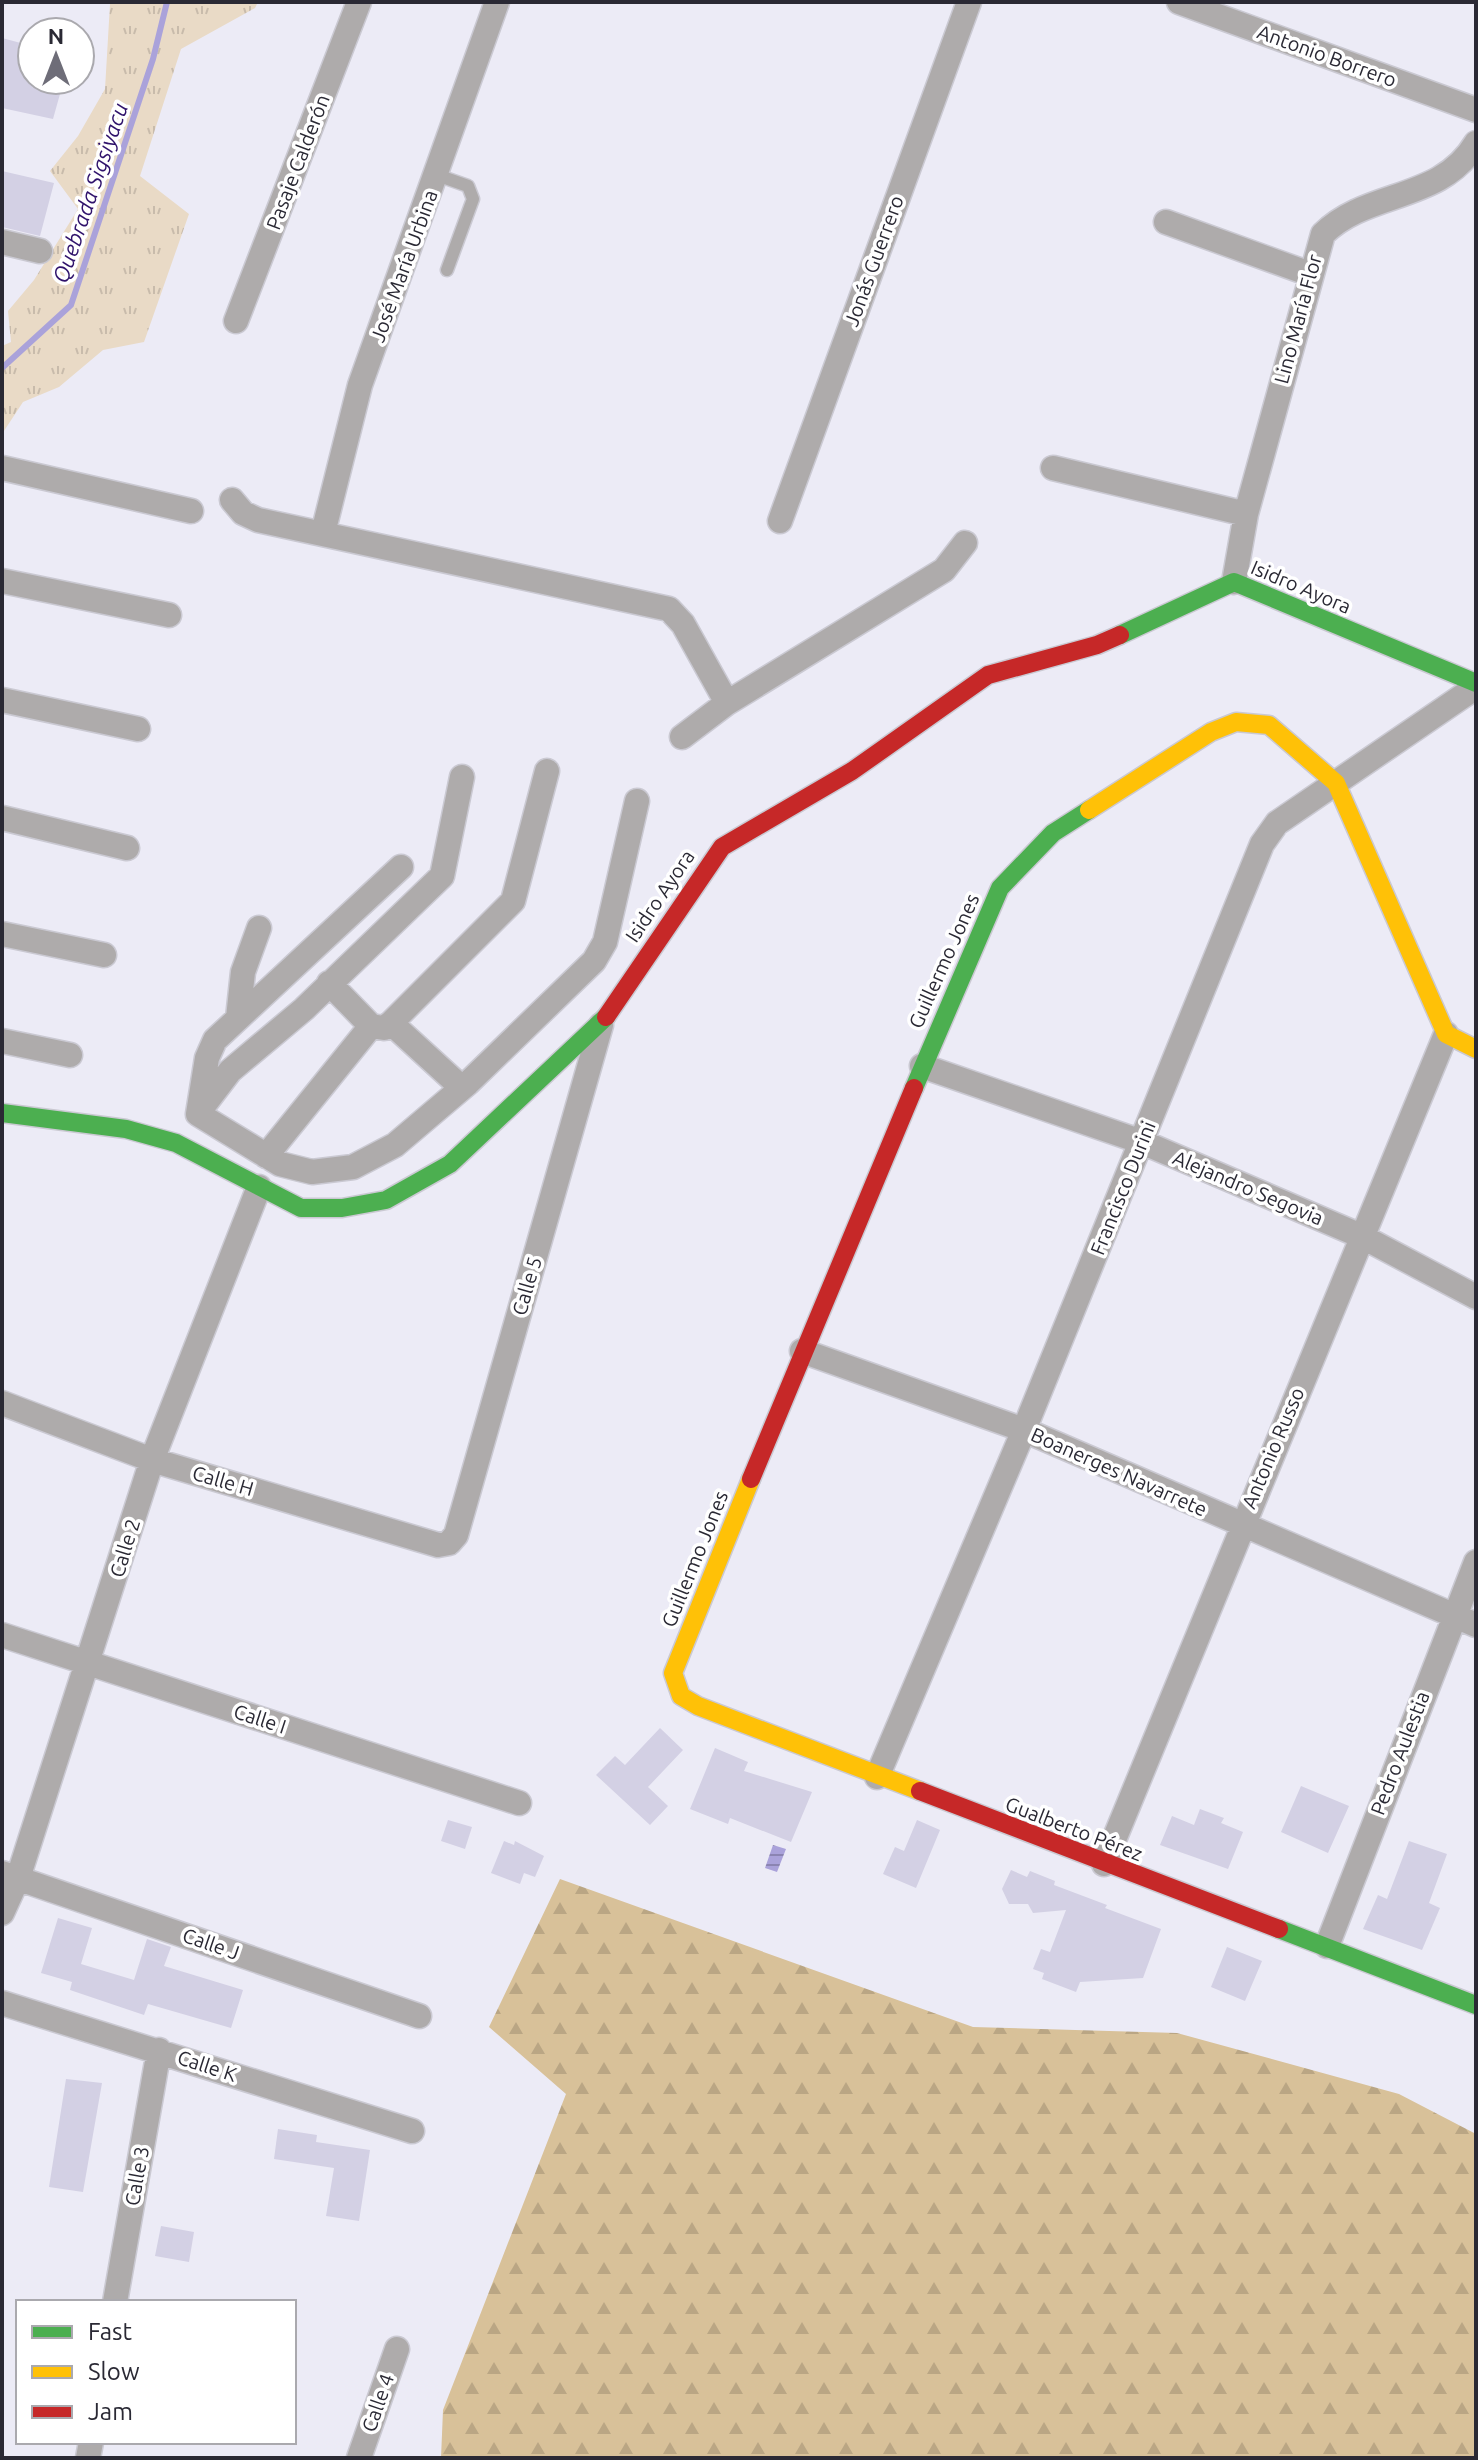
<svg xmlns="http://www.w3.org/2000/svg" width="1478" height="2460" viewBox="0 0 1478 2460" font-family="Ubuntu,sans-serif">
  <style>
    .grass { fill: url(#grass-tufts) }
    .forest { fill: url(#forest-firs) }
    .water { fill: url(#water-rules) }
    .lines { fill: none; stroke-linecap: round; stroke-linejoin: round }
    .stream { stroke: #aaa2da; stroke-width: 6 }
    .building { fill: #d3d0e4 }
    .lane-casing { stroke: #cac9d2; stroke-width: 15 }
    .street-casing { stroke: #cac9d2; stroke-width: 27 }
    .fast-casing { stroke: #cac9d2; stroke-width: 21 }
    .slow-casing { stroke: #cac9d2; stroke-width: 21 }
    .jam-casing { stroke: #cac9d2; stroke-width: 21 }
    .lane { stroke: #aeabab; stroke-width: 12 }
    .street { stroke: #aeabab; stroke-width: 24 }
    .fast { stroke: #4caf50; stroke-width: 18 }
    .slow { stroke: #ffc107; stroke-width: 18 }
    .jam { stroke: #c62828; stroke-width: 18 }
    .labels { text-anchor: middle; stroke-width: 7; stroke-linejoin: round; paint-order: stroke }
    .street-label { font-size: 20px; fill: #2a2934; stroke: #fff }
    .water-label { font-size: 22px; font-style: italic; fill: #2f126b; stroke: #fff }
  </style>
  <defs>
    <pattern id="grass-tufts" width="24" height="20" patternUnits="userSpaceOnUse" patternTransform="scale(2)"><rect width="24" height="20" fill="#e9dac6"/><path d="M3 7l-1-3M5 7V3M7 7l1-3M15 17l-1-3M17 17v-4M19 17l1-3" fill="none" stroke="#c8bbab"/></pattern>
    <pattern id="forest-firs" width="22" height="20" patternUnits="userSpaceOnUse" patternTransform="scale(2)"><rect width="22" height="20" fill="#d8c199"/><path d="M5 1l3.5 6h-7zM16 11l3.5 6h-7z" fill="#baa684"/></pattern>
    <pattern id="water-rules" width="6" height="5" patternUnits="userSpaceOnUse" patternTransform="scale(2)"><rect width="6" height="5" fill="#aaa2da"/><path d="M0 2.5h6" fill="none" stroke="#8b84b2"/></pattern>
  </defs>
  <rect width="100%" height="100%" fill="#ecebf6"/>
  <path class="grass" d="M106,2H258L255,8L181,49L140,176L189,214L144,342L103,350L59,387L23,402L2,434V346L11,342L8,311L34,280L78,209L50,171L78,136L105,89L110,4Z"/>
  <path class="forest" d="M560,1879L973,2027L1177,2033L1399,2094L1476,2134V2458H441L443,2410L566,2094L489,2027Z"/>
  <path class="water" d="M773,1845L786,1849L777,1872L765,1868Z"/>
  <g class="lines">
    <path class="stream" d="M2,368L71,305L153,59L167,2"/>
  </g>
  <path class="building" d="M2,38L32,46V87L60,94L53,119L2,108Z
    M2,171L54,183L40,236L2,227Z
    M660,1728L683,1750L648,1787L668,1806L650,1825L596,1775L615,1756L625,1765Z
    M715,1748L748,1762L744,1771L812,1792L791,1842L730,1818L728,1824L690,1809Z
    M1301,1786L1349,1806L1328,1853L1281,1832Z
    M1200,1809L1224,1818L1221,1823L1243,1832L1228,1869L1160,1845L1172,1816L1194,1825Z
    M448,1820L472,1827L465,1849L441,1841Z
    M917,1820L940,1830L916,1888L883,1874L895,1847L904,1851Z
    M504,1841L514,1845L515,1841L544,1856L535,1877L524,1873L520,1884L491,1873Z
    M1409,1841L1447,1854L1429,1903L1440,1908L1422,1950L1363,1929L1378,1895L1387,1899Z
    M1011,1870L1027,1877L1030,1871L1055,1881L1054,1885L1107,1905L1105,1908L1161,1929L1143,1978L1080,1982L1076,1992L1042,1979L1044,1973L1033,1969L1041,1949L1050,1952L1066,1910L1033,1913L1028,1904H1009L1002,1889Z
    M58,1918L92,1928L81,1964L134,1980L147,1939L171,1947L164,1966L243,1990L231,2028L148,2004L144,2015L70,1990L72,1982L41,1973Z
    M1227,1947L1262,1961L1245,2001L1211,1987Z
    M66,2079L102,2083L83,2192L49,2187Z
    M278,2129L317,2135L316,2142L370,2150L359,2221L326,2216L334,2168L274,2159Z
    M161,2226L194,2232L189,2262L155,2256Z"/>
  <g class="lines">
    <defs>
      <path id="lane" d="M437,175L468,186L473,199L447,270"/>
      <path id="street" d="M1179,2L1476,110
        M1166,222L1310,274
        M2,242L40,251
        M236,321L359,2
        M2,468L191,511
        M1053,468L1246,514
        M232,500L243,513L258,520L669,609L683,624L727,703
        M780,521L969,2
        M323,533L360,385L497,2
        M2,581L169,615
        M1234,582L1246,514L1323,234C1367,190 1441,202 1476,143
        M2,700L138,729
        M682,737L727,703L944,570L965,543
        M2,818L127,848
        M401,867L215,1040L207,1058L198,1114L280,1164L312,1172L353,1167L395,1145L468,1083L594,961L605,942L637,801
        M2,934L104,955
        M329,983L371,1026L384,1028L391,1023L513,901L547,771
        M238,1018L243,972L259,928
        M391,1023L462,1088
        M2,1041L70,1055
        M922,1066L1142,1142L1361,1236L1476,1297
        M201,1109L230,1071L304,1009L442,876L462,777
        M266,1156L371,1026
        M802,1351L1024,1430L1476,1625
        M2,1403L152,1460L438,1545L449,1543L456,1535L601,1025
        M2,1635L519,1803
        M877,1777L1024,1430L1262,844L1277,823L1476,687
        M1104,1864L1446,1034
        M2,1873L419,2016
        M2,1913L18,1878L152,1460L259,1187
        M1327,1946L1476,1562
        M2,2003L412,2131
        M115,2302L159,2050
        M88,2458L91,2442
        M359,2458L397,2349"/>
      <path id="fast" d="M1120,635L1234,582L1476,683
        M914,1088L1000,888L1053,833L1089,810
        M2,1113L126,1129L176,1143L301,1208H342L386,1200L450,1164L606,1017
        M1279,1929L1476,2005"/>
      <path id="slow" d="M1089,810L1211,732L1236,722L1269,725L1336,783L1446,1034L1476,1049
        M751,1479L673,1673L681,1696L698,1706L920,1791"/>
      <path id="jam" d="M606,1017L722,847L852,771L988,675L1097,645L1120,635
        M751,1479L914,1088
        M920,1791L1279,1929"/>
    </defs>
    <use href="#lane" class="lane-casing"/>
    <use href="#street" class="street-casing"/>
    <use href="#fast" class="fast-casing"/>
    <use href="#slow" class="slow-casing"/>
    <use href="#jam" class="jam-casing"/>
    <use href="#lane" class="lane"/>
    <use href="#street" class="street"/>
    <use href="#fast" class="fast"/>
    <use href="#slow" class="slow"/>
    <use href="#jam" class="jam"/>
  </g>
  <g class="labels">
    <g class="street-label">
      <text transform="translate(1327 56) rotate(20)" y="7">Antonio Borrero</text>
      <text transform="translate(298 162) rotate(-69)" y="7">Pasaje Calderón</text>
      <text transform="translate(874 261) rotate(-70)" y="7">Jonás Guerrero</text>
      <text transform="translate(404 266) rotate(-70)" y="7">José María Urbina</text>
      <text transform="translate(1298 319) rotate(-75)" y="7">Lino María Flor</text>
      <text transform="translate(1301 587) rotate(23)" y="7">Isidro Ayora</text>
      <text transform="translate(660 896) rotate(-56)" y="7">Isidro Ayora</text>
      <text transform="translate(944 961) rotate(-66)" y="7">Guillermo Jones</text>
      <text transform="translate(1123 1188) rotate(-68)" y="7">Francisco Durini</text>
      <text transform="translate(1248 1188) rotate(23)" y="7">Alejandro Segovia</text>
      <text transform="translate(527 1286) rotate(-74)" y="7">Calle 5</text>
      <text transform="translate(1273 1448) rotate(-67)" y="7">Antonio Russo</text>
      <text transform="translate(1119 1472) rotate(24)" y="7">Boanerges Navarrete</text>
      <text transform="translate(223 1481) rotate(16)" y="7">Calle H</text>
      <text transform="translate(125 1548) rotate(-73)" y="7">Calle 2</text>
      <text transform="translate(695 1559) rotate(-68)" y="7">Guillermo Jones</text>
      <text transform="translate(260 1719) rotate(18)" y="7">Calle I</text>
      <text transform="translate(1400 1753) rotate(-69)" y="7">Pedro Aulestia</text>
      <text transform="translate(1074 1829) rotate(21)" y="7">Gualberto Pérez</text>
      <text transform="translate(211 1944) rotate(19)" y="7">Calle J</text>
      <text transform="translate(207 2066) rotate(18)" y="7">Calle K</text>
      <text transform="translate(137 2176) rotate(-80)" y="7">Calle 3</text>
      <text transform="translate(378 2403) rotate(-71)" y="7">Calle 4</text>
    </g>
    <g class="water-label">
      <text transform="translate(90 193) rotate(-71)" y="8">Quebrada Sigsiyacu</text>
    </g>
  </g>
  <rect width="1478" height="2460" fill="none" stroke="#2a2934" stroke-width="8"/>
  <rect x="16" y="2300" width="280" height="144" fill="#ffffff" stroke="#aaa9ae" stroke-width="2"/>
  <rect x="32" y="2326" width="40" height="12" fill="#4caf50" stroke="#aaa9ae" stroke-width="2"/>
  <text x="88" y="2340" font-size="24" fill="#2a2934">Fast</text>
  <rect x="32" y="2366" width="40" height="12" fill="#ffc107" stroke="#aaa9ae" stroke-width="2"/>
  <text x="88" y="2380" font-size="24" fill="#2a2934">Slow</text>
  <rect x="32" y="2406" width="40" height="12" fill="#c62828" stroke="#aaa9ae" stroke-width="2"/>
  <text x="88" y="2420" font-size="24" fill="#2a2934">Jam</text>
  <g transform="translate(56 56)"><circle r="38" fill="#ffffff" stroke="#aaa9ae" stroke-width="2"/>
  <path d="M0-6L14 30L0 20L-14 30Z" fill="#6e6d78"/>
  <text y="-12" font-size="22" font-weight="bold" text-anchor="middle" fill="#2a2934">N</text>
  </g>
</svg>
